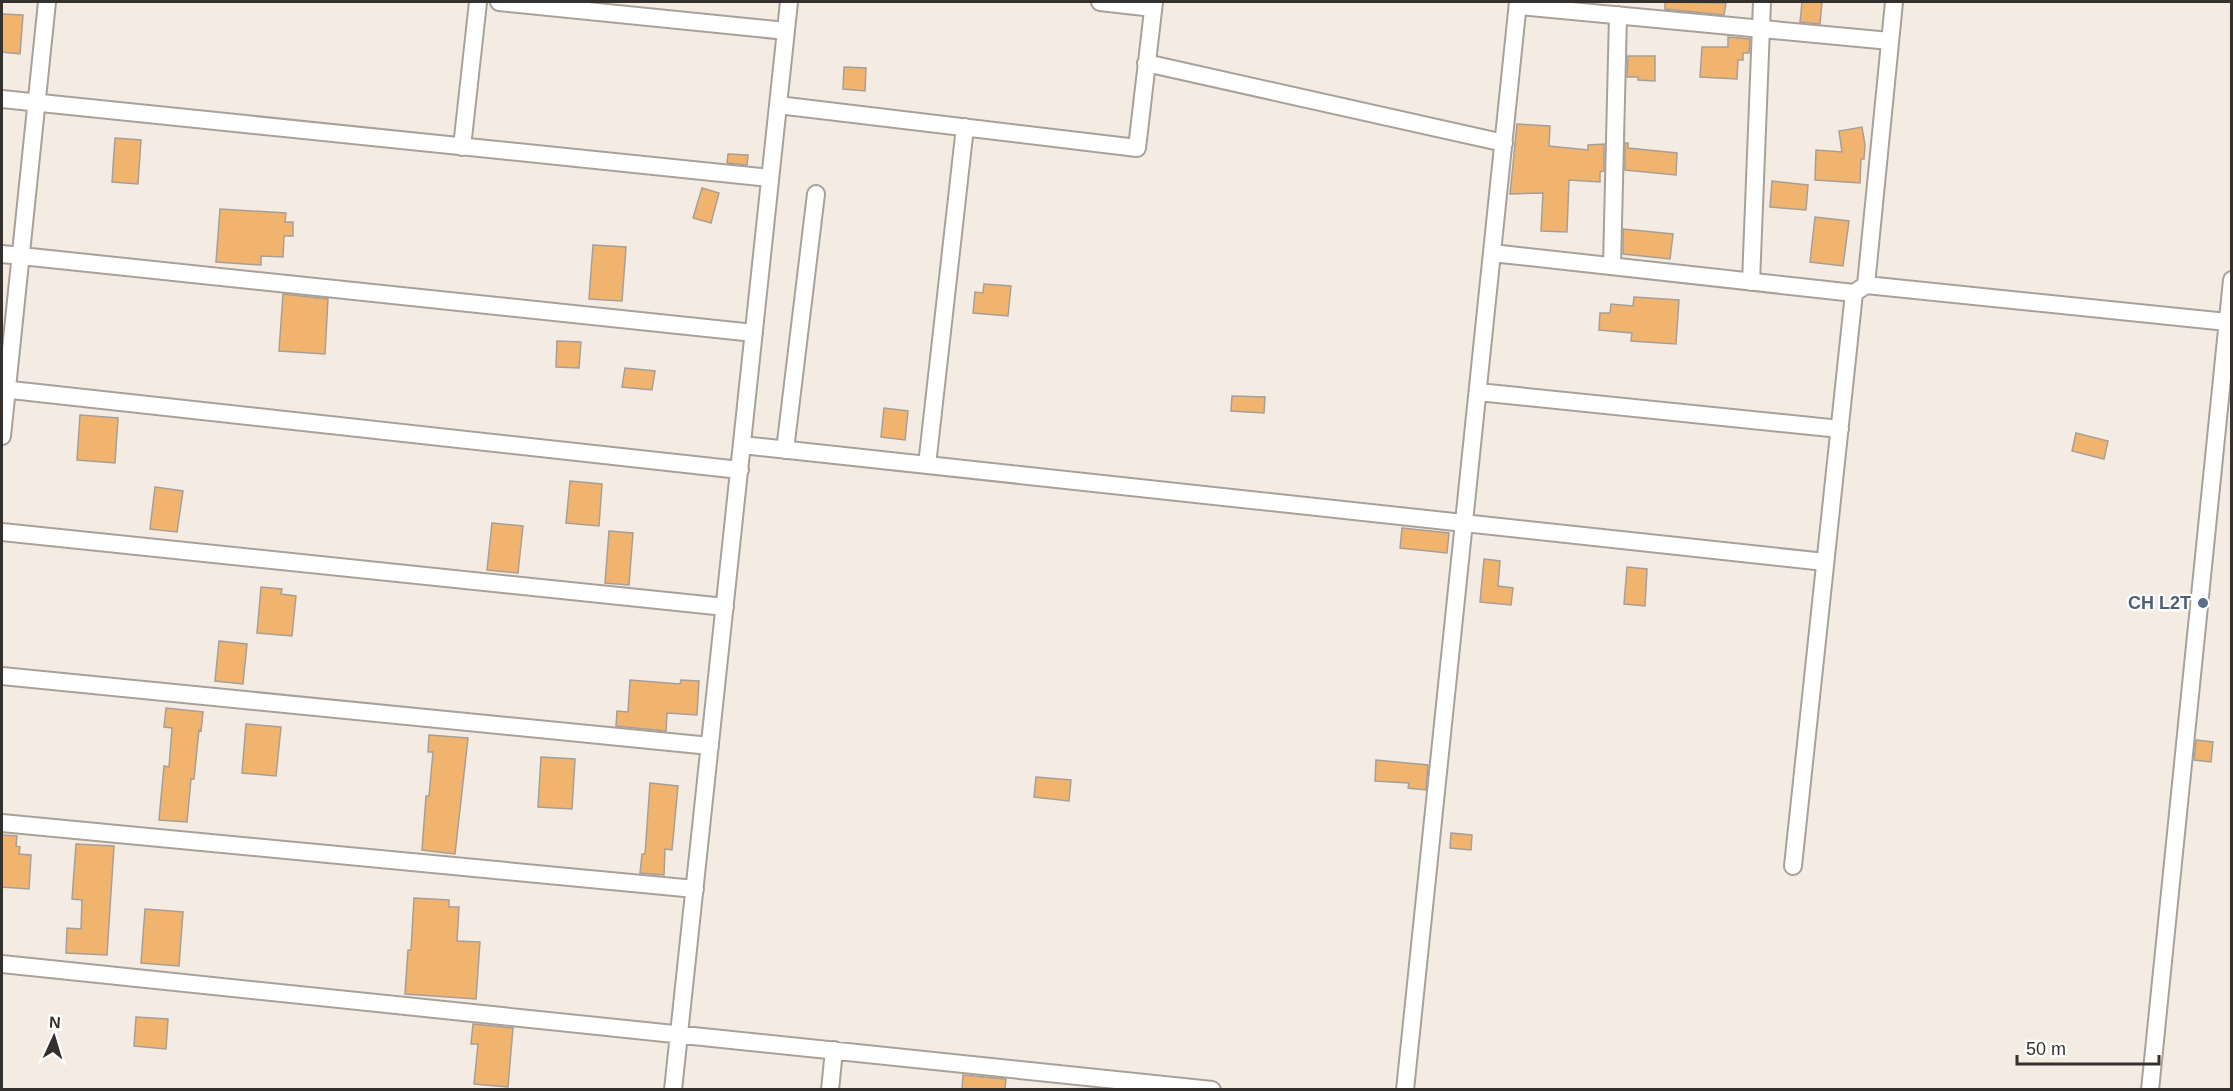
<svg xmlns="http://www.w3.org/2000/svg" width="2233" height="1091" viewBox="0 0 2233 1091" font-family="Helvetica,sans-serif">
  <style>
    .building { fill: #f1b46f; stroke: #a79f97; stroke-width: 1.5 }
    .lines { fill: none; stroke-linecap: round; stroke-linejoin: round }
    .minor-casing { stroke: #a9a199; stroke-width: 20 }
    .minor { stroke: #fff; stroke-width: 16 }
    .service-dot { fill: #5c6f8a; stroke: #fff; stroke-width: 2 }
    .labels { text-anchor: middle; stroke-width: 4.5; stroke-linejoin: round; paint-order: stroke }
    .service-label { font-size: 18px; font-weight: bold; fill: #4e5e75; stroke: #fff; text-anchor: end }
  </style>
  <rect width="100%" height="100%" fill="#f4ece3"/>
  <path class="building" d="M1665,2L1726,3L1724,15L1665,9Z
    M1802,2H1822L1820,24L1800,22Z
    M2,14L23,15L20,54L2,52Z
    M1728,37L1750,39L1749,53H1743V60H1738L1737,79L1700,77L1702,47H1728Z
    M1628,56H1655V81L1638,80V77H1627Z
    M844,67L866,68L865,91L843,89Z
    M1517,124L1550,126L1549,146L1588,150V145L1604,144V171L1600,172V182L1569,180L1567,232L1541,231L1543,193L1510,194Z
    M1862,127L1865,145L1864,159H1861L1860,183L1815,180L1816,150L1842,152L1839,131Z
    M115,138L141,140L138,184L112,182Z
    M1625,143H1628V148L1677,153L1676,175L1625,170Z
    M728,154L748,155L747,165L727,163Z
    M1772,181L1808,185L1806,210L1770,207Z
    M702,188L719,193L711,223L693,218Z
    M220,209L286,213L285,222H293V236H284L283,257L261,256V265L216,262Z
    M1815,217L1849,221L1843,266L1810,262Z
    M1623,229L1673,234L1670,259L1623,254Z
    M593,245L626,247L622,301L589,299Z
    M984,284L1011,286L1008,316L973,313L975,292L983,293Z
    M283,294L328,299L325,354L279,351Z
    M1634,297L1679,300L1676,344L1631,341L1632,333L1599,330L1600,313H1610L1611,304L1633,306Z
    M557,341L581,342L579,368L556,367Z
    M625,368L655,371L652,390L622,387Z
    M1232,396L1265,397L1264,413L1231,411Z
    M884,408L908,411L905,440L881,437Z
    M80,415L118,418L115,463L77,460Z
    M2076,433L2108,441L2104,459L2072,451Z
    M570,481L602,484L599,526L566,523Z
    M155,487L183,491L177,532L150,529Z
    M492,523L523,526L518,573L487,570Z
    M1402,528L1449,533L1447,553L1400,548Z
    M609,531L633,533L629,585L605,583Z
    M1484,559L1500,561L1498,586L1513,588L1511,605L1480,602Z
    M1627,567L1647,569L1645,606L1624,604Z
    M261,587L282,589L281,594L296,596L292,636L257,633Z
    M219,641L247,644L243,684L215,681Z
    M630,680L680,684L681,680L699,681L697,715L667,713L666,731L616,726L617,711L628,712Z
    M166,708L203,712L201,731L199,730L194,779H191L187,822L159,820L164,766L169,767L172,728L164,727Z
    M246,724L281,727L276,776L242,773Z
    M429,735L468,738L455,854L422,850L426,796H429L433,752H428Z
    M2196,740L2213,742L2211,762L2194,760Z
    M541,757L575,759L572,809L538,807Z
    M1376,760L1428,765L1426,790L1408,788L1409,783L1375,781Z
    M1036,777L1071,780L1069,801L1034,797Z
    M650,783L678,786L672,850L665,849L664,875L640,873L642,854H645Z
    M1451,833L1472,835L1471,850L1450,848Z
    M2,835L17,836L16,846L20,847L19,854L31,855L29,889L2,887Z
    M76,844L114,846L107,955L66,953L67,928L81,929L82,900L72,899Z
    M414,898L449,900V907H459L457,941L480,942L476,999L405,994L408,950H411Z
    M145,909L183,912L179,966L141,963Z
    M136,1017L168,1019L166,1049L134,1046Z
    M473,1024L513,1028L508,1087L474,1084L478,1044H471Z
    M963,1075L1006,1079L1005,1089H962Z"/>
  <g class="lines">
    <defs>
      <path id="minor" d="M499,2L786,31
        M1100,2L1153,8
        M1518,6L1890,41
        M1146,63L1504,143
        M2,99L770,178
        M778,105L1137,148L1154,2
        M462,147L478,2
        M1492,253L1854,293L1866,285L2227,322
        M2,254L754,333
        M1612,266L1618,15
        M1751,282L1762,2
        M1866,285L1894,2
        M2,389L740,470
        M1478,392L1840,429
        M2,436L47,2
        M742,445L1825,562
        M785,450L816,194
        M927,465L965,127
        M2,532L725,607
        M2,676L710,746
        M2,823L695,889
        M1793,866L1854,293
        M2,964L1212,1090
        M673,1090L789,2
        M830,1090L834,1050
        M1405,1090L1518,2
        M2150,1090L2232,280"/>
    </defs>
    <use href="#minor" class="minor-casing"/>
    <use href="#minor" class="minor"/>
  </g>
  <circle class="service-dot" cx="2203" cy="603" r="6"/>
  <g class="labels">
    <g class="service-label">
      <text x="2191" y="609">CH L2T</text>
    </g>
  </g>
  <rect width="2233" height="1091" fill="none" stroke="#33302d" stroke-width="6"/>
  <g transform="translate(54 1037) rotate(4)" stroke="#ffffff" stroke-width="4.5" paint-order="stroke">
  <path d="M0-4.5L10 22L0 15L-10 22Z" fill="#33302d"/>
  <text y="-9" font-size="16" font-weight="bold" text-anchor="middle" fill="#33302d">N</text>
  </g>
  <path d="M2017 1055v9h142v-9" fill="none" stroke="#33302d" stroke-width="3"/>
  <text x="2026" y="1055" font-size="18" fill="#33302d" stroke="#ffffff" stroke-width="4.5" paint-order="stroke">50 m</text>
</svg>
